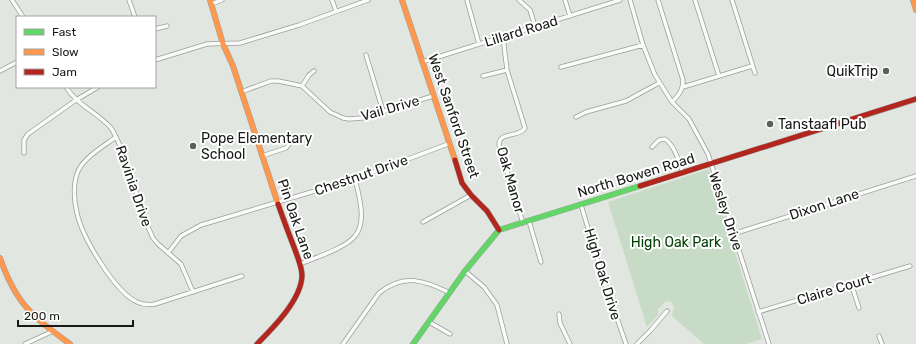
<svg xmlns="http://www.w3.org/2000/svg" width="916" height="344" viewBox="0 0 916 344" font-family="Rubik,sans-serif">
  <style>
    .green { fill: #c8dbc7 }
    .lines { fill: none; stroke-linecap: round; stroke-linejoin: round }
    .street-casing { stroke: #9a9e9a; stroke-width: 5 }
    .fast-casing { stroke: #9a9e9a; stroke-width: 6 }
    .slow-casing { stroke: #9a9e9a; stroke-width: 6 }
    .jam-casing { stroke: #9a9e9a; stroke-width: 6 }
    .street { stroke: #fafbfa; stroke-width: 3.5 }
    .fast { stroke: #63d668; stroke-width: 5 }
    .slow { stroke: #ff974d; stroke-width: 5 }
    .jam { stroke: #b3261e; stroke-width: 5 }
    .poi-dot { fill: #5d615d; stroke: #fff; stroke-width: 1.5 }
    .labels { text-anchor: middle; stroke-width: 4; stroke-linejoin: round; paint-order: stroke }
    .street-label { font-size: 14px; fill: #161916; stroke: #fff }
    .poi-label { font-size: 14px; fill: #161916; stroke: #fff; text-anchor: start }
    .park-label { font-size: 14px; fill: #004102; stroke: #fff }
  </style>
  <rect width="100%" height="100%" fill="#e1e6e0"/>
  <path class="green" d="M709,169L762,339L746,344H704L672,316L674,307L671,301L665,302L658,309V315L647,327L608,202Z"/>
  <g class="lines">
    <defs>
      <path id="street" d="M12,0L23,17
        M129,0L135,17
        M332,0L336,11
        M467,0L479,44
        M519,0L530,10L535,26
        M565,0L570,16
        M630,0L643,45L655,75L672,102L689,119L708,154L769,344
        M658,0L683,80C683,90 679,95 672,102
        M695,0L719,76
        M732,0L755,73
        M211,4L222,0
        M155,29L167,26
        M503,37L507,70L525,128C519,138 499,131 499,145L523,223
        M366,55L383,111
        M155,60L207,44L240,43L299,25L368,0
        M422,62L620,0
        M561,67L643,45
        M0,71L17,62
        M483,76L507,70
        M302,86L309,75L314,71
        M66,87C78,106 97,112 111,128C115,134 118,141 121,148L148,227L153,238L158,244L181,264L193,292
        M683,87L752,66
        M241,92L271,81H278L293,84L302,86L330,112L343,118L349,119L362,118L433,96
        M576,117L586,112L626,101L659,83
        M116,137C104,146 81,159 77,174C73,185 74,202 77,213C82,237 115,292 137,302C143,305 149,305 155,304L242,276
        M652,147L659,140L665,139C675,146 679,162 683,173
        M24,153V140L28,134L76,100L98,87
        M262,156L286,148L290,143
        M581,205L603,278L626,344
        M529,221L541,262
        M423,222L471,195
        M733,234L916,176
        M168,253L181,236L201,225L355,179L448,144
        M300,264C314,258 346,248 355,236C367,222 359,195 355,179
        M465,271L484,287L497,305L507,344
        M851,283L859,308
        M758,312L910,266
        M559,314L560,323L570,344
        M429,322L450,334
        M879,336L882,344
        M25,344L53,331
        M343,344L379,293C404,273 424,280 450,293
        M637,344L650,331L667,311"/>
      <path id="fast" d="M413,344L465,271L499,230L640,186"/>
      <path id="slow" d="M210,0L223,44L233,66L278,204
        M402,0L455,160
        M913,0L916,10
        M0,258C16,304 32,316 70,344"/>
      <path id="jam" d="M455,160L462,183L471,195L487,211L499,230
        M640,186L916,99
        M257,344C273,328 301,300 302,276C302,266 297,256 294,247C288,232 283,218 278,204"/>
    </defs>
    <use href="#street" class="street-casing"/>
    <use href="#fast" class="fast-casing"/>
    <use href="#slow" class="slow-casing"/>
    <use href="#jam" class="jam-casing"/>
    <use href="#street" class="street"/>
    <use href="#fast" class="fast"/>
    <use href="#slow" class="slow"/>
    <use href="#jam" class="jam"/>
  </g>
  <g class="poi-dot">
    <circle cx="886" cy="71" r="4"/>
    <circle cx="770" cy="124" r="4"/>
    <circle cx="193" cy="146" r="4"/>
  </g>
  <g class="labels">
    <g class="street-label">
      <text transform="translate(521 31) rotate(-17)" y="5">Lillard Road</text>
      <text transform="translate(390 108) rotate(-16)" y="5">Vail Drive</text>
      <text transform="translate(454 116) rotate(71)" y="5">West Sanford Street</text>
      <text transform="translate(361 175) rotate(-19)" y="5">Chestnut Drive</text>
      <text transform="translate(636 175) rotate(-17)" y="5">North Bowen Road</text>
      <text transform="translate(511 180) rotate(74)" y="5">Oak Manor</text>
      <text transform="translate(134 186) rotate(71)" y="5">Ravinia Drive</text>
      <text transform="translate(824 204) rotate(-18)" y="5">Dixon Lane</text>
      <text transform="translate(726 211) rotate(72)" y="5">Wesley Drive</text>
      <text transform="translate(296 219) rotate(71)" y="5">Pin Oak Lane</text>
      <text transform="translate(603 274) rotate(73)" y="5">High Oak Drive</text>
      <text transform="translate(834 289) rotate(-17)" y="5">Claire Court</text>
    </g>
    <g class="poi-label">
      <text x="878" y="76" text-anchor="end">QuikTrip</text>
      <text x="778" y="129">Tanstaafl Pub</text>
      <text x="201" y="143">Pope Elementary<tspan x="201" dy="16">School</tspan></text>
    </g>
    <g class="park-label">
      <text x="676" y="247">High Oak Park</text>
    </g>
  </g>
  <rect x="16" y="16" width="140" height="72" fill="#ffffff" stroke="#a2a3a2"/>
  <rect x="24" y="29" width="20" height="6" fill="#63d668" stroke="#a2a3a2"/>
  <text x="52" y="36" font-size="12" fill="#161916">Fast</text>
  <rect x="24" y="49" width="20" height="6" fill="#ff974d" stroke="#a2a3a2"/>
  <text x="52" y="56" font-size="12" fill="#161916">Slow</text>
  <rect x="24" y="69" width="20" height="6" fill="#b3261e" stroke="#a2a3a2"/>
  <text x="52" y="76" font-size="12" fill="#161916">Jam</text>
  <path d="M18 320v6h115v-6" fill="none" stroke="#161916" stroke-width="2"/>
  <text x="24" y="320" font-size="12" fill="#161916" stroke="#ffffff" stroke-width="3" paint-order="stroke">200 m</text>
</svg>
